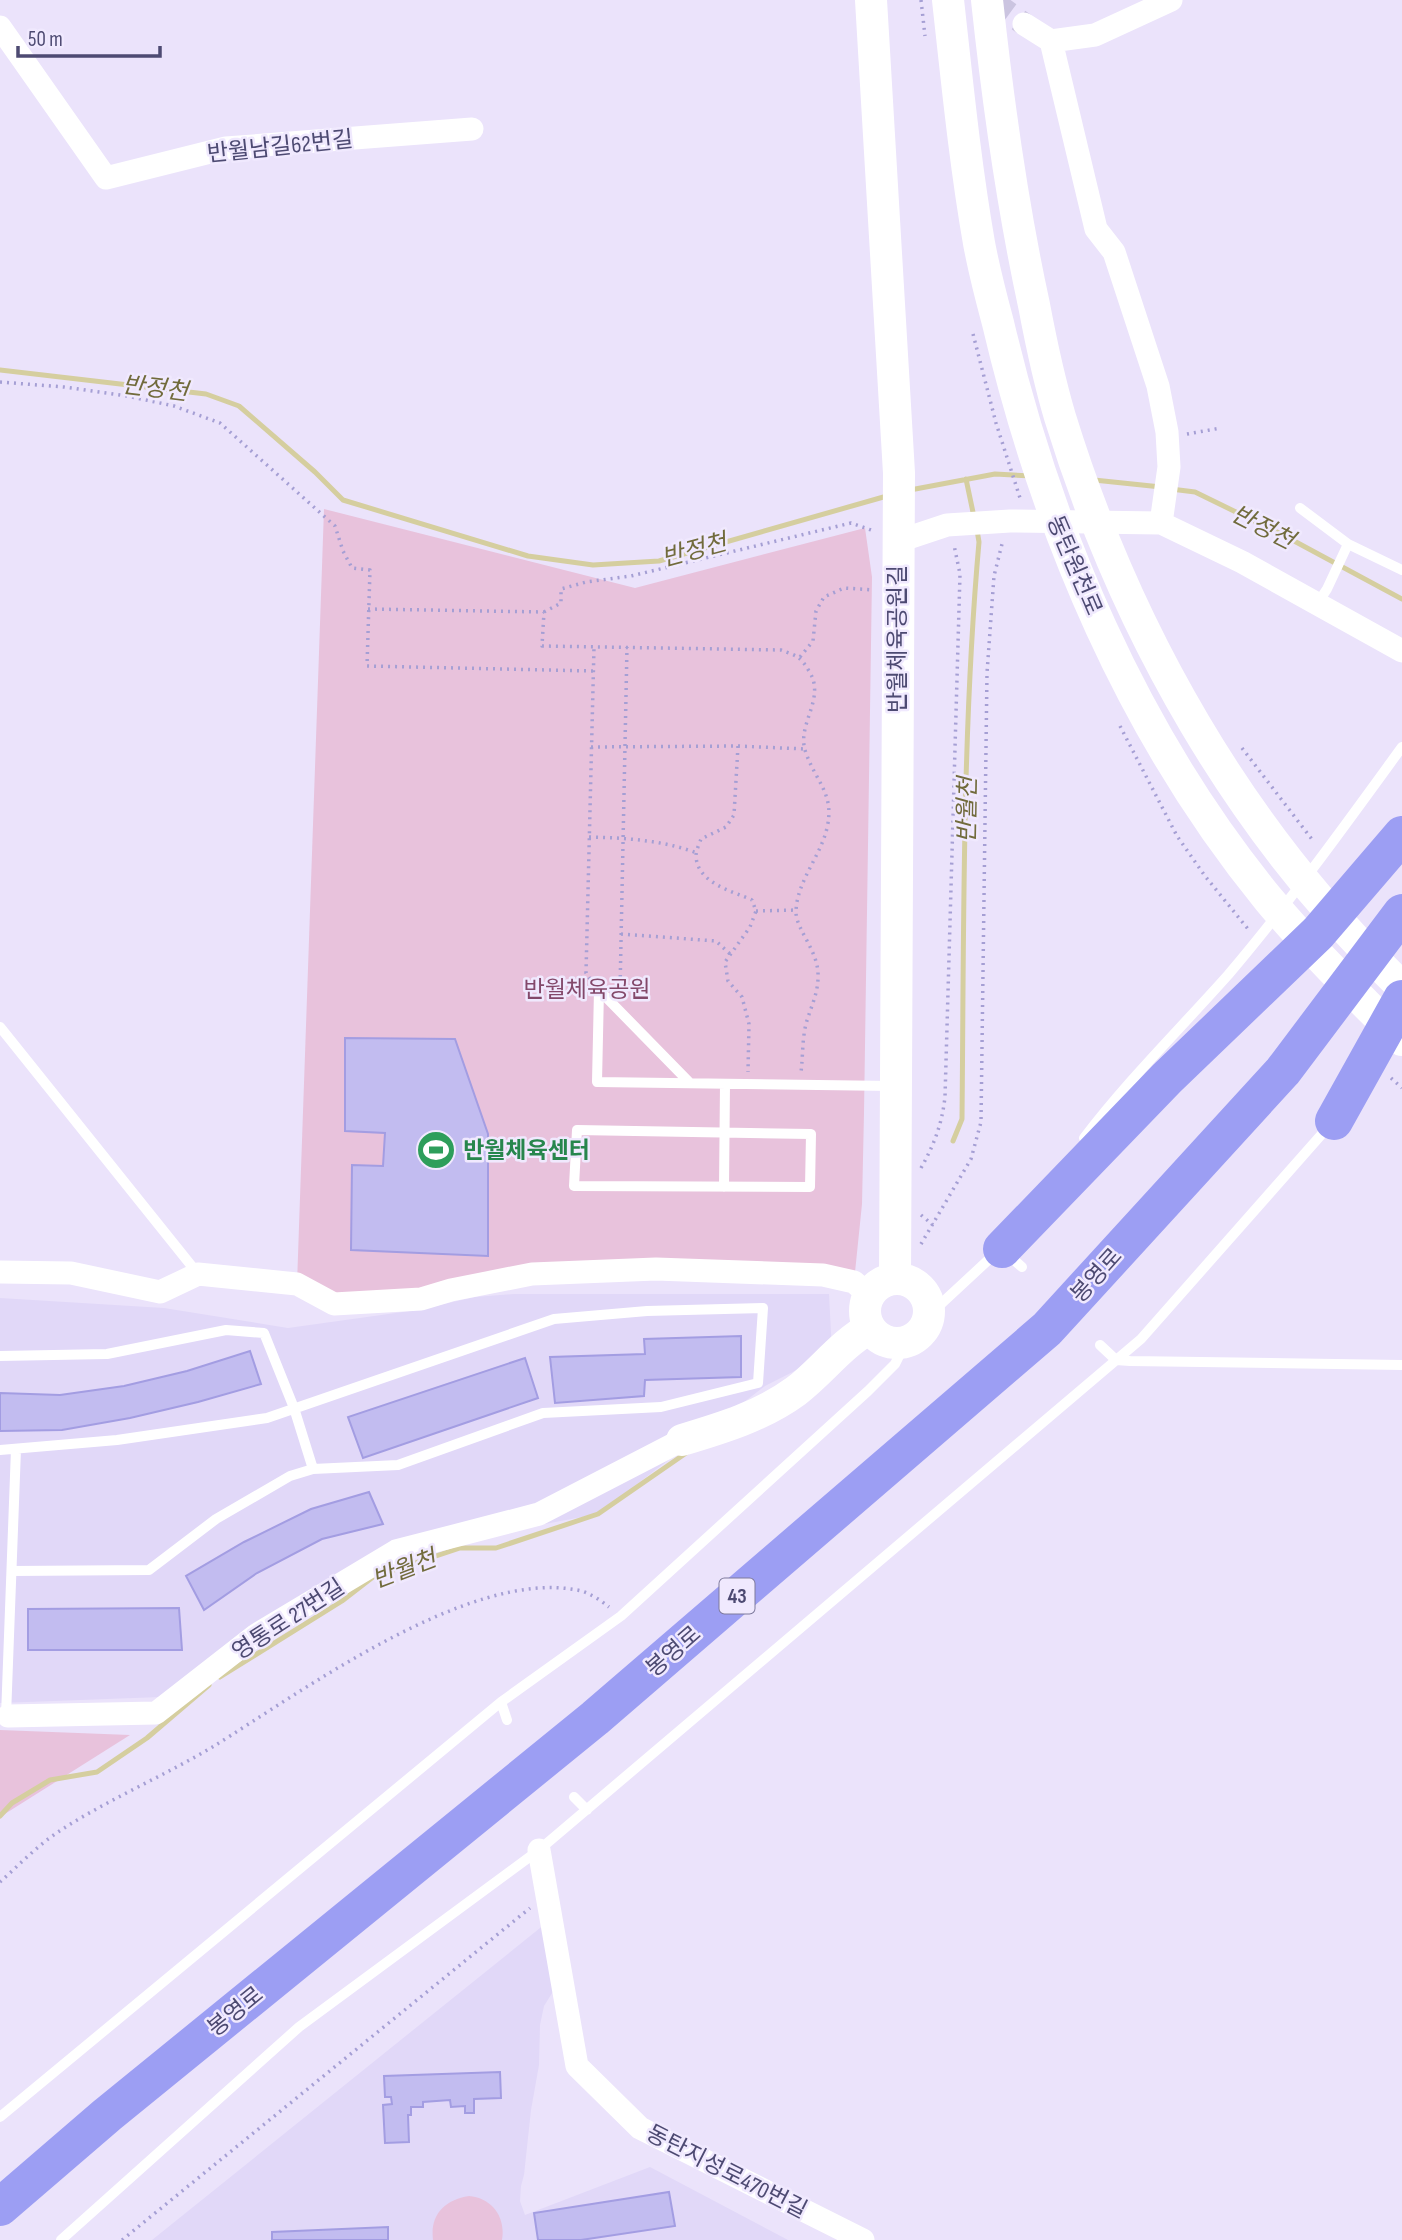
<svg xmlns="http://www.w3.org/2000/svg" width="1402" height="2240" viewBox="0 0 1402 2240" font-family="'Sofia Sans Condensed','Noto Sans KR',sans-serif">
  <style>
    .residential { fill: #e1d8f8 }
    .green { fill: #e8c2dc }
    .lines { fill: none; stroke-linecap: round; stroke-linejoin: round }
    .stream { stroke: #d5ce9f; stroke-width: 5 }
    .building { fill: #c2bcf0; stroke: #a39de2; stroke-width: 2 }
    .street-tunnel { stroke: #cbc4e0; stroke-width: 23; stroke-dasharray: 23 11; stroke-linecap: butt }
    .path { stroke: #a59fd4; stroke-width: 3.5; stroke-dasharray: 2 5; stroke-linecap: butt }
    .lane { stroke: #fff; stroke-width: 10 }
    .street { stroke: #fff; stroke-width: 23 }
    .secondary { stroke: #fff; stroke-width: 32 }
    .highway { stroke: #9c9ef3; stroke-width: 38 }
    .labels { text-anchor: middle; stroke-width: 5; stroke-linejoin: round; paint-order: stroke }
    .shield { fill: #f0e9fe; stroke: #7e7a9c; stroke-width: 2 }
    .shield-label { font-size: 21px; font-weight: bold; fill: #4d4a72 }
    .street-label { font-size: 23px; fill: #4d4a72; stroke: #f0e9fe }
    .park-label { font-size: 23px; fill: #83486a; stroke: #f0e9fe }
    .leisure-label { font-size: 23px; font-weight: bold; fill: #27864d; stroke: #f0e9fe; text-anchor: start }
    .water-label { font-size: 24px; font-style: italic; fill: #716b3c; stroke: #f0e9fe }
  </style>
  <rect width="100%" height="100%" fill="#ebe3fb"/>
  <path class="residential" d="M514,1294H829L832,1352L765,1386L598,1514L396,1552L161,1697L0,1703V1298L164,1308L288,1328L417,1310L475,1297Z
    M545,1924L554,1990L544,2006L540,2025L539,2065L531,2110L524,2175L521,2186L520,2201L525,2215L650,2167L788,2240H152Z"/>
  <path class="green" d="M324,509L635,588L865,528L872,577L864,1113L862,1204L854,1282L656,1269L334,1304L297,1284Z
    M0,1730L130,1735L0,1817Z
    M469,2196C492,2198 506,2217 502,2240H433C430,2215 444,2200 469,2196Z"/>
  <g class="lines">
    <path class="stream" d="M0,370L206,394L239,406L315,472L343,500L528,556L593,565L659,561L887,496
      M966,479L974,517
      M1094,480L1161,487
      M1171,489L1195,492L1283,535L1402,599
      M910,490L995,474L1032,476
      M953,1141L962,1119C964,926 962,733 979,542L977,530
      M220,1677L342,1601L373,1577L460,1548H496L598,1514L689,1451
      M0,1816L12,1803L50,1780L97,1772L147,1738L209,1685"/>
  </g>
  <path class="building" d="M345,1038L455,1039L488,1134V1256L351,1250L352,1165L383,1166L385,1133L345,1131Z
    M741,1336V1377L645,1380L644,1396L555,1403L550,1357L645,1354L644,1339Z
    M250,1351L261,1384L198,1402L130,1418L62,1430L0,1431V1393L60,1395L124,1386L187,1371Z
    M525,1358L538,1398L363,1458L348,1417Z
    M369,1492L383,1524L322,1539L257,1573L204,1610L186,1576L244,1542L311,1509Z
    M179,1608L182,1650H28V1609Z
    M500,2072L501,2098L474,2099V2113H465V2106L451,2107L450,2100L423,2102V2107H411V2115H408L409,2142L385,2143L383,2105L392,2104L391,2097H385L384,2076Z
    M669,2192L675,2226L581,2240H538L534,2213Z
    M388,2227V2240H272V2232Z"/>
  <g class="lines">
    <path class="street-tunnel" d="M991,0L1024,24"/>
    <path class="path" d="M921,0L925,36
      M973,334L996,423L1021,501
      M0,382L64,387L127,396L174,406L220,423L335,526L343,551L352,568L370,570L367,666L593,671
      M1187,434L1221,428
      M368,609L544,612L542,646L781,650C797,656 800,656 809,671C827,699 795,725 806,753C816,782 835,794 827,828C820,858 796,882 796,913C797,930 817,950 818,973C819,992 811,1006 806,1024C802,1040 803,1057 801,1072
      M544,612L561,603V589L586,582L631,576L851,523L874,531
      M800,657L813,641L816,611L824,597L844,588L874,590
      M1120,726L1177,836L1205,876L1248,929
      M738,746L734,815L726,827L701,839C699,844 696,851 696,856C697,883 732,891 752,900L756,911L750,927L725,962L728,981L742,997L749,1024L748,1072
      M591,747L738,746L805,749
      M1242,748L1314,842
      M589,837C626,838 662,840 697,853
      M756,911L797,910
      M621,934L716,941L730,954
      M590,979L586,973L594,647
      M620,991L627,647
      M1391,1078L1402,1088
      M921,1168C934,1145 942,1124 945,1097L960,574L954,545
      M921,1215L933,1225
      M921,1244L971,1159L981,1122L987,673L994,576L1003,540
      M0,1882C19,1865 39,1844 61,1830C109,1799 164,1776 214,1746C303,1691 469,1569 577,1590C589,1592 600,1600 609,1607
      M122,2240L530,1908"/>
    <path class="lane" d="M1300,508L1348,544L1402,570
      M1317,604L1327,589L1348,544
      M0,1027L198,1274
      M690,1083L599,990L597,1082L893,1086
      M577,1130L811,1134L810,1187L574,1186Z
      M1084,1138C1128,1080 1180,1029 1228,975C1290,902 1346,824 1402,747
      M724,1187L725,1084
      M1006,1253L1022,1267
      M929,1315L998,1251
      M1100,1345L1116,1360L1130,1361L1402,1365
      M0,1356L107,1354L226,1330L264,1333L294,1408L313,1469L290,1476L216,1519L149,1570L12,1571
      M0,1450L117,1440L267,1418L554,1319L647,1311L763,1308L758,1383L661,1407L543,1413L398,1465L313,1469
      M501,1702L507,1720
      M6,1716L16,1449
      M574,1797L587,1810
      M0,2117L501,1702L621,1616L868,1391L895,1364L906,1342
      M61,2240L299,2027L539,1850L1141,1339L1329,1126"/>
    <path class="street" d="M1024,24L1051,41L1095,35L1171,0
      M0,27L106,178L226,148L472,129
      M1051,41L1096,229L1114,252L1158,386L1167,432L1169,467L1161,523
      M897,538L911,537L947,525L1010,521L1161,523L1242,562L1402,651
      M0,1272L71,1273L160,1292L198,1274L297,1284L334,1304L421,1299L451,1290L532,1274L656,1269L823,1275L854,1282L869,1295
      M8,1716L156,1713L256,1635L396,1551L539,1514L682,1440
      M539,1850L577,2066L640,2128L863,2240"/>
    <path class="secondary" d="M871,0L899,473L895,1279
      M948,0C957,81 965,163 979,243C984,270 991,297 998,323C1047,531 1133,734 1269,900C1310,949 1356,995 1402,1040
      M987,0C998,103 1012,204 1034,305C1041,342 1049,380 1060,417C1126,631 1240,832 1402,987
      M865 1311a32 32 0 1 1 64 0a32 32 0 1 1-64 0Z
      M682,1440C722,1428 762,1416 796,1391C822,1371 841,1344 870,1328"/>
    <path class="highway" d="M1334,1121L1402,999
      M1002,1249L1167,1078L1318,933L1402,835
      M0,2207L107,2115L595,1718L1047,1329L1283,1071L1402,913"/>
  </g>
  <defs>
    <symbol id="stadium-disc" viewBox="-11 -11 22 22"><circle r="9.5" fill="#2e9e5b" stroke="#f0e9fe"/><path d="M0-5a6.5 5 0 1 0 0 10a6.5 5 0 1 0 0-10ZM-3.5-1.8h7v3.6h-7Z" fill="#fff"/></symbol>
  </defs>
  <g fill-rule="evenodd">
    <use href="#stadium-disc" x="414" y="1128" width="44" height="44"/>
  </g>
  <g class="labels">
    <rect class="shield" x="719.5" y="1578.5" width="35" height="35" rx="5"/>
    <g class="shield-label">
      <text x="737" y="1603">43</text>
    </g>
    <g class="street-label">
      <text transform="translate(280 146) rotate(-6)" y="8">반월남길62번길</text>
      <text transform="translate(1075 565) rotate(67)" y="8">동탄원천로</text>
      <text transform="translate(897 639) rotate(-90)" y="8">반월체육공원길</text>
      <text transform="translate(1096 1275) rotate(-48)" y="8">봉영로</text>
      <text transform="translate(288 1619) rotate(-33)" y="8">영통로 27번길</text>
      <text transform="translate(673 1651) rotate(-41)" y="8">봉영로</text>
      <text transform="translate(235 2011) rotate(-39)" y="8">봉영로</text>
      <text transform="translate(727 2171) rotate(27)" y="8">동탄지성로470번길</text>
    </g>
    <g class="park-label">
      <text x="587" y="997">반월체육공원</text>
    </g>
    <g class="leisure-label">
      <text x="463" y="1158">반월체육센터</text>
    </g>
    <g class="water-label">
      <text transform="translate(155 388) rotate(7)" y="8">반정천</text>
      <text transform="translate(1263 527) rotate(27)" y="8">반정천</text>
      <text transform="translate(694 550) rotate(-15)" y="8">반정천</text>
      <text transform="translate(967 810) rotate(-89)" y="8">반월천</text>
      <text transform="translate(404 1569) rotate(-21)" y="8">반월천</text>
    </g>
  </g>
  <path d="M18 46v10h142v-10" fill="none" stroke="#4d4a72" stroke-width="3.5"/>
  <text x="28" y="46" font-size="21" fill="#4d4a72" stroke="#f0e9fe" stroke-width="5" paint-order="stroke">50 m</text>
</svg>
